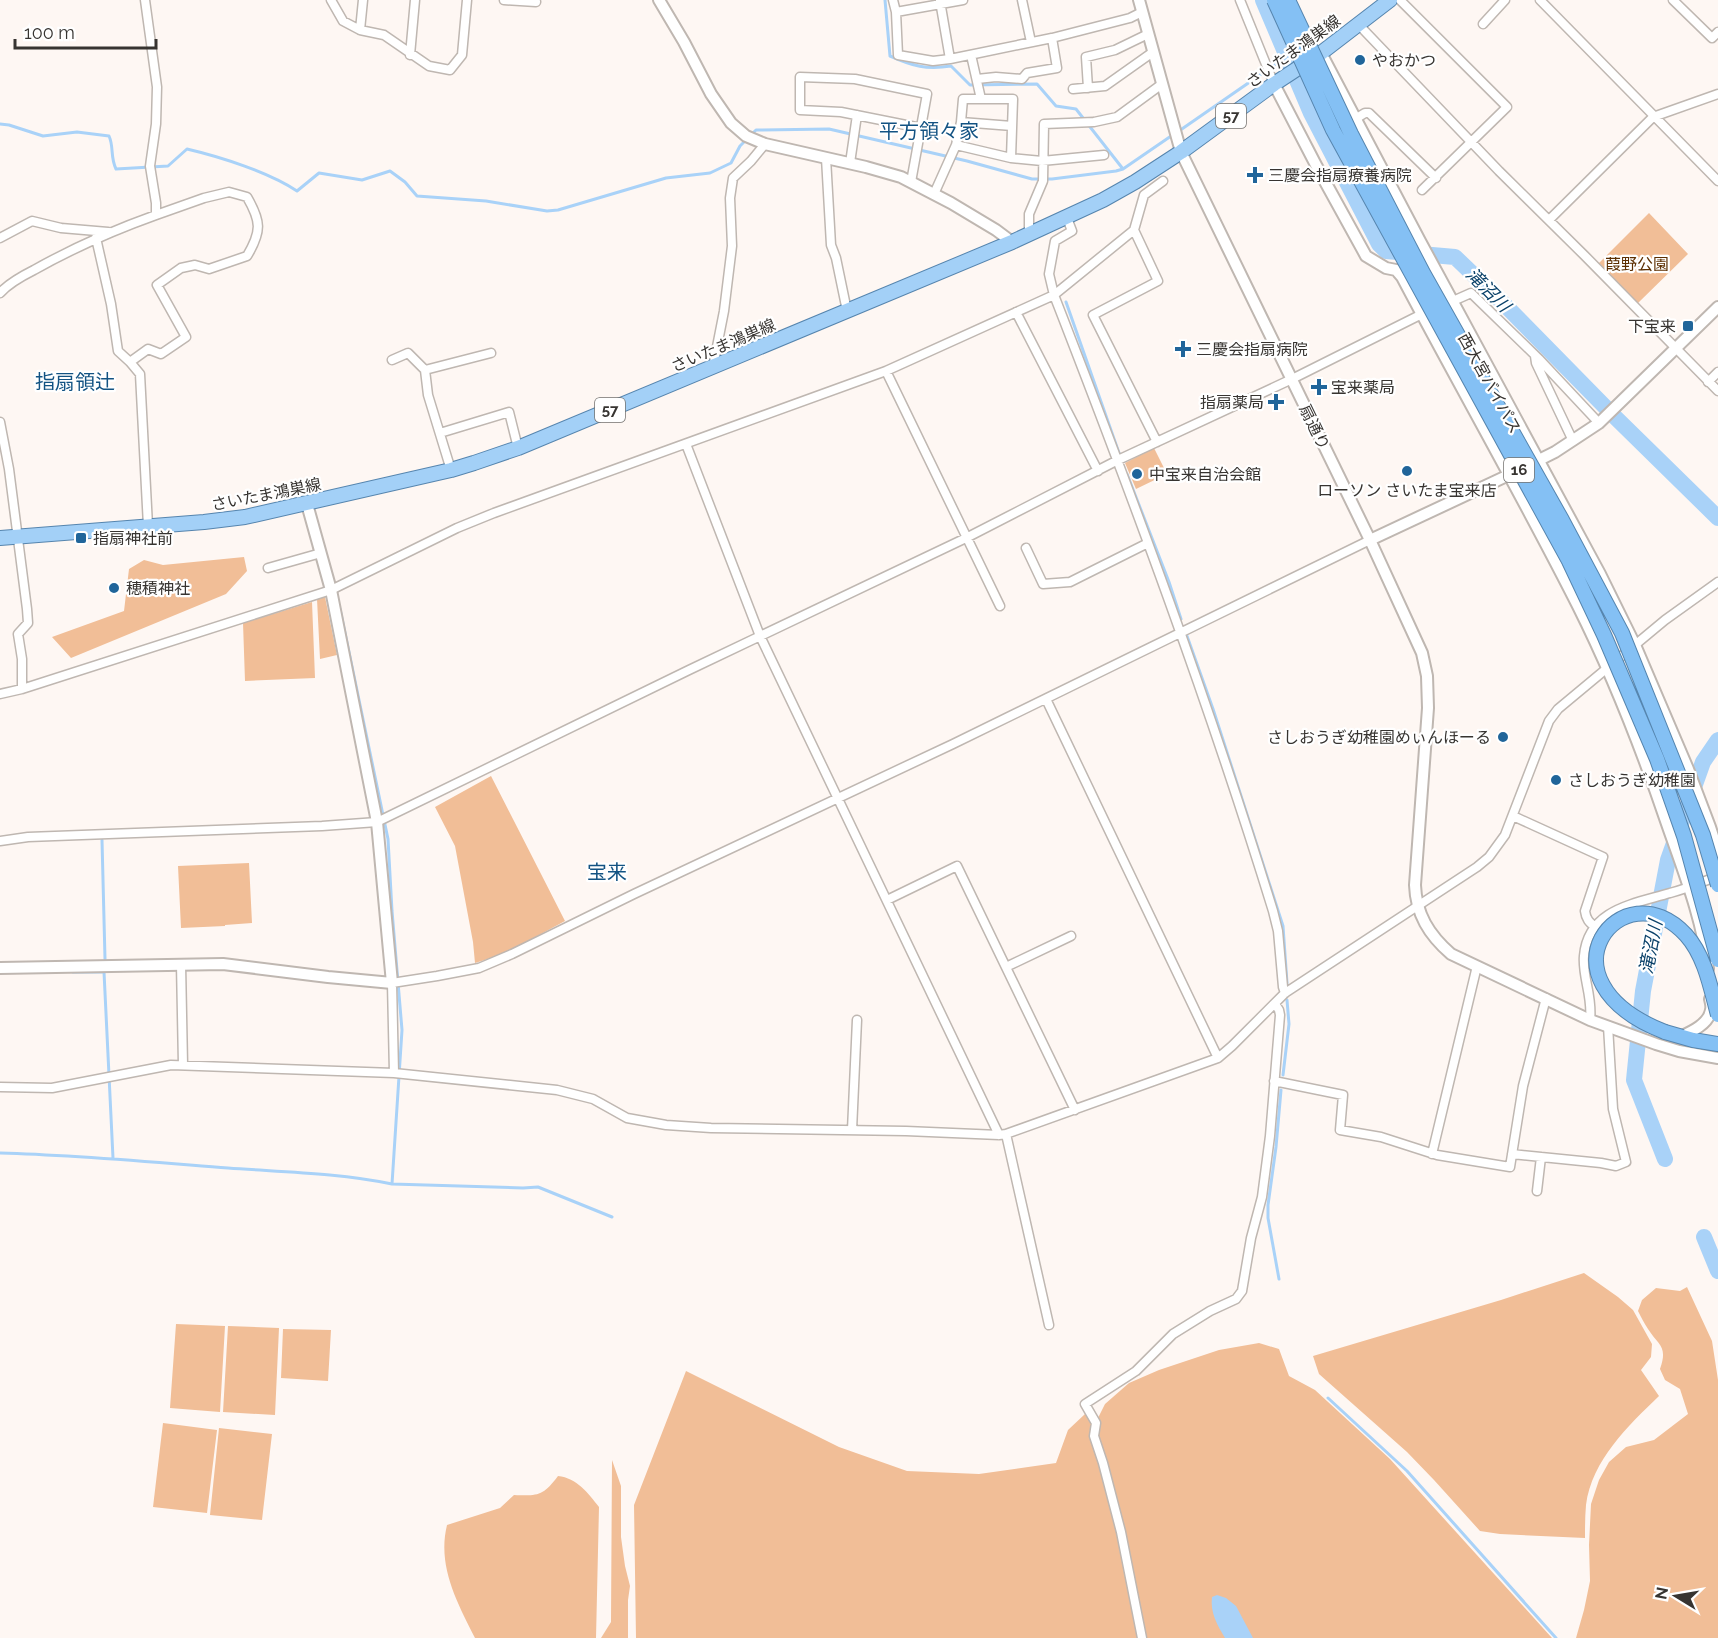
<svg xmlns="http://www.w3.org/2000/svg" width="1718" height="1638" viewBox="0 0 1718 1638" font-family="Raleway,'Noto Sans JP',sans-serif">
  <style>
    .green { fill: #f1be97 }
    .water { fill: #a9d2f8 }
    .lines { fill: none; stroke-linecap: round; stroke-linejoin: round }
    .stream { stroke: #a9d2f8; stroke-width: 3 }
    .river { stroke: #a9d2f8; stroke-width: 16 }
    .minor-casing { stroke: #bfb7b1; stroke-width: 11 }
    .tertiary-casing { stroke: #bfb7b1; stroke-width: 14 }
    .primary-casing { stroke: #5685ae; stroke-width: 16 }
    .trunk-casing { stroke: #5685ae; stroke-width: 16 }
    .minor { stroke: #fff; stroke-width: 8 }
    .tertiary { stroke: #fff; stroke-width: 10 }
    .primary { stroke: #a3d0f7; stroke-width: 14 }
    .trunk { stroke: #84c0f4; stroke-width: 14 }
    .trunk-bridge-casing { stroke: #5685ae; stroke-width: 16; stroke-linecap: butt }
    .trunk-bridge { stroke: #84c0f4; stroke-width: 14 }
    .poi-dot { fill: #20659a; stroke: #fff; stroke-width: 2 }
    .labels { text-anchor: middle; stroke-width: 4.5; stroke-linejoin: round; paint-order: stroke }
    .shield { fill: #fff; stroke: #73716f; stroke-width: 1.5 }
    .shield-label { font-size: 15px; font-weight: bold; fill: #373431 }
    .street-label { font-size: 16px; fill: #373431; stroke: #fff }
    .poi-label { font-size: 16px; fill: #373431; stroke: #fff; text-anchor: start }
    .park-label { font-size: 16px; fill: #5c2e00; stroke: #fff }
    .water-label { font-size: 18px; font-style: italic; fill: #0b426a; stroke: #fff }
    .quarter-label { font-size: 20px; fill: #135383; stroke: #fff }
  </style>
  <rect width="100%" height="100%" fill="#fef7f3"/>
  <path class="green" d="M1649,213L1688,254L1637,304L1598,264Z
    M1154,448L1167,474L1136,489L1125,463Z
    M244,557L247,571L226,594L71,658L52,637L124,611L129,569L144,560L163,565Z
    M325,597L337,655L320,659L317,599Z
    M312,602L315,678L245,681L243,623Z
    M491,776L565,921C535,937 507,954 475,963L473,942L455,846L435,807Z
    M249,863L252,923L225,925V926L181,928L178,866Z
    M1584,1273L1618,1297L1633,1310L1652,1344L1651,1357L1641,1370L1659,1396C1628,1426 1592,1460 1586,1505C1585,1516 1585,1527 1585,1538L1500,1534L1480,1531L1434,1480L1407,1452L1319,1374L1313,1356L1501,1300Z
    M1687,1287L1712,1341L1718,1380V1638H1576L1584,1610L1590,1581L1589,1545L1591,1504L1599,1480L1609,1462L1626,1447L1654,1440L1688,1414L1680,1389L1665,1380L1660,1369C1668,1346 1659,1346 1648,1329C1644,1323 1641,1317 1638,1311L1642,1300L1656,1288L1680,1291Z
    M176,1324L225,1326L220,1412L170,1408Z
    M228,1326L279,1328L275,1415L223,1412Z
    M283,1329L331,1330L328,1381L281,1378Z
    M1259,1343L1279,1349L1289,1376L1315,1390L1390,1459L1552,1638H636L634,1505L686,1371L839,1447L907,1471L979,1474L1056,1463L1068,1430L1085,1414L1096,1422L1105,1404L1129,1383L1159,1370L1219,1350Z
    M163,1423L217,1430L207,1513L153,1507Z
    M219,1428L272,1434L262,1520L210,1515Z
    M612,1460L621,1486V1537L625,1566L630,1586L628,1600V1638H601L611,1622Z
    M558,1476C577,1478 588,1493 599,1507L596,1638H475C457,1602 437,1566 447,1525L500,1508L514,1495C538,1496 543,1496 558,1476Z"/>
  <path class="water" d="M1217,1595L1226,1598L1236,1606L1253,1638H1225C1217,1625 1210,1612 1212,1597Z"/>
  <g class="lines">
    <path class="stream" d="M885,0L890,56C913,66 926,70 951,66L970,85L1037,84L1056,106L1076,109L1123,169L1174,134
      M0,124L9,125L43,136L77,132L109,136C114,147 110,156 116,169L168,166L187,149C221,157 268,172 297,191L319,173L362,180L390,171L405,182L417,196L486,201L547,211L558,210L666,178L710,173L731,163L740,146L756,130L829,129L967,161L1032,179H1052L1116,171L1123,169
      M1179,131L1286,57
      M1066,302L1119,453
      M1127,474L1169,582L1181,619
      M340,609L388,839L392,911L402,1030L392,1184
      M1187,636L1213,709L1283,926L1287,983
      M102,840L105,959
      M73,972H104L113,1158
      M1283,1075L1289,1024L1287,1000
      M0,1153C76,1155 152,1162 228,1168C283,1172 339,1173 392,1184L523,1188L538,1187L612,1217
      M1279,1279L1268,1218V1205L1276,1147L1281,1090
      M1328,1398L1407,1471L1556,1638"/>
    <path class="river" d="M1263,0L1311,113L1379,244L1386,251L1455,257L1505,305L1615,417L1718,518
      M1665,1159L1634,1080L1643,991L1668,860L1703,762L1718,740
      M1704,1237L1718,1271"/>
    <defs>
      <path id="minor" d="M331,0L343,21L360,30L384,35L429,66L450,70L462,55L467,0
        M504,0L536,2
        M893,0L896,12L898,55L933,61L950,59L1052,38L1130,18L1142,12
        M1022,0L1031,42
        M1240,0L1274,84
        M1400,0L1507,107L1422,190
        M1540,0L1718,181
        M1673,0L1712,38L1718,32
        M940,1L950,59
        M896,12L963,0
        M1358,24L1499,171L1584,255L1718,391
        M1483,24L1505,0
        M360,30L363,0
        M410,55L415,0
        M971,55L981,99
        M977,79L996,77L1022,79L1027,73L1057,68L1052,38
        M1088,88L1086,57L1115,50L1148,34
        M1073,89L1105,86L1153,52
        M1355,119L1365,113H1369L1436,178
        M961,122L1012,126
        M956,145L1011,158L1042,161L1104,155
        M826,158L831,245L836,258L847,311
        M850,163L857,115
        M911,182L927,94L855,79L800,77V110L841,112L921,128
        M934,194L956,145L961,122L963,99H1013L1011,158
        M1067,218L1072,231L1055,241L1049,274L1054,295C1133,498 1209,703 1273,911L1278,931L1283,987L1285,993
        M1549,220L1653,117L1718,94
        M1134,230L1158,281L1093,315L1157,442
        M1029,234V214L1043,181L1044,124L1094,122L1117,117L1162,84
        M0,238L32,221L61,228L108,232
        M96,238L111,304L118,351L130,362L140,374L148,526
        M0,293C9,283 22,276 34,270C73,248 114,230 156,215V203L150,166L156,124L157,87L145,0
        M1453,301L1471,293L1539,359L1599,423
        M1016,312L1098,471
        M1535,356L1536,363L1573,441
        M392,360L408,353L425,370L428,395L451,470
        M130,362L148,349L161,354L186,337L157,285L181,268L195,265L209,269L247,256C262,231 261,221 247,197L229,192L204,198L156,215
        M713,367L724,311L732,246L730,198L733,178L751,161L765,144
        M425,370L491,353
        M886,371L1000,606
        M1708,382L1718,372
        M0,422L9,469L27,609L28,623L18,634L22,659V689
        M440,433L509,412L518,448
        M686,444L760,636L999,1135
        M1026,548L1043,584L1070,582L1148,543
        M268,568L321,553
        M0,694L22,689L331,590L457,528L494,513L886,371L1054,295L1134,230L1144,195L1163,181
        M1046,699L1218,1058
        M1513,816L1603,857L1585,911C1586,919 1589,922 1595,927
        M0,841L28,837L322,826L377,822L689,670L966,538L1118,460L1292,379L1422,314
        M887,900L957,866L1075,1110
        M181,964L183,1065
        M1006,967L1071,936
        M1590,1020C1593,996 1582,977 1584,956C1588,909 1634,904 1670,893C1686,889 1702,882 1718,876
        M394,1073L392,983L437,976L479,968L512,954L634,894L953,744L1370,540
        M1274,1081L1343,1095L1340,1130L1381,1137L1437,1155L1510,1167L1523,1086L1546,998
        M0,1087L52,1088L171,1065L394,1073L557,1090L593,1099L627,1118L666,1125L711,1128L906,1131L999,1135L1006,1134L1218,1058L1232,1046L1285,993L1477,867L1489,857L1505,835L1549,721L1558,709L1665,620L1718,582
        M852,1130L857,1020
        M1006,1134L1049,1325
        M1432,1154L1477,966
        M1512,1154L1601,1163L1616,1166L1626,1162L1613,1109L1608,1026
        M1537,1191L1541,1157
        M1142,1638L1121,1532L1103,1463L1094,1436L1096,1423L1085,1404L1136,1371L1173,1334L1210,1311L1236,1299L1242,1291L1251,1238L1262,1197L1270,1136L1280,1015L1279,1010L1275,1004"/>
      <path id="tertiary" d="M659,0L684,42L711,94L731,123L746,136L765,144L866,167L901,177L951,203L996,230L1012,242
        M1139,0L1181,152L1370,540L1422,653L1427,676L1428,708L1415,885C1416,914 1429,935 1451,954L1590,1020L1656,1044L1679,1051L1718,1058
        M1321,53L1420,241L1600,574L1635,645L1688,769L1710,827L1718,852
        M1274,84L1317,167L1366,256L1386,268L1396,270L1402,277C1460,387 1522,495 1578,606C1613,676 1642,750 1667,824C1683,870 1703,920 1708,969
        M1533,463L1555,452L1599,423L1718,307
        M1370,540L1513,473
        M0,968L223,964L328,977L392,983L377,822L331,590L307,504
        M1680,1037C1691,1032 1709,1024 1711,1010C1712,1006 1711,1003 1710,999"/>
      <path id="primary" d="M0,538L204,522L245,517L451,470L474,463L518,448L1012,242L1103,200L1135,182L1181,152L1274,84L1321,53L1390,0"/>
      <path id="trunk" d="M1665,1032L1693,1040L1718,1044"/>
    </defs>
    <use href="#minor" class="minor-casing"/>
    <use href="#tertiary" class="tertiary-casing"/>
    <use href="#primary" class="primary-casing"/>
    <use href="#trunk" class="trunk-casing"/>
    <use href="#minor" class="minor"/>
    <use href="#tertiary" class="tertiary"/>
    <use href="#primary" class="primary"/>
    <use href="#trunk" class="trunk"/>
    <defs>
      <path id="trunk-bridge" d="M1274,0L1333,130L1569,561L1604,635L1657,759L1684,836L1718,960
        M1288,0L1351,134L1423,273L1562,520L1622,633L1703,835L1718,885
        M1665,1032C1531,980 1623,866 1686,935C1705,956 1711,989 1718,1015"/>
    </defs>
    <use href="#trunk-bridge" class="trunk-bridge-casing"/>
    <use href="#trunk-bridge" class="trunk-bridge"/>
  </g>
  <g class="poi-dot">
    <circle cx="1360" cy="60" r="6"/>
    <path d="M1252 166h6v6h6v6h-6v6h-6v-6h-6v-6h6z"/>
    <rect x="1682" y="320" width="12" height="12" rx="3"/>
    <path d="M1180 340h6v6h6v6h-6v6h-6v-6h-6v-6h6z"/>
    <path d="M1316 378h6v6h6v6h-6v6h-6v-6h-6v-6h6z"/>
    <path d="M1273 393h6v6h6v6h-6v6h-6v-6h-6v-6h6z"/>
    <circle cx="1407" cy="471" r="6"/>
    <circle cx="1137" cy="474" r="6"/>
    <rect x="75" y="532" width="12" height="12" rx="3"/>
    <circle cx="114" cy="588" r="6"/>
    <circle cx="1503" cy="737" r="6"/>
    <circle cx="1556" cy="780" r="6"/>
  </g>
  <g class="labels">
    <g class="shield">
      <rect x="1216" y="104" width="30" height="24" rx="4.5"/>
      <rect x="595" y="398" width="30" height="24" rx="4.5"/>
      <rect x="1504" y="458" width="30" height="24" rx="4.5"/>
    </g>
    <g class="shield-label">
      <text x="1231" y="121">57</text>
      <text x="610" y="415">57</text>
      <text x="1519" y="475">16</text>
    </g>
    <g class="street-label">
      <text transform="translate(1293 51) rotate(-36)" y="6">さいたま鴻巣線</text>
      <text transform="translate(723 345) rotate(-23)" y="6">さいたま鴻巣線</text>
      <text transform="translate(1490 383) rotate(61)" y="6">西大宮バイパス</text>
      <text transform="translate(1315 427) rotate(64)" y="6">扇通り</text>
      <text transform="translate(266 494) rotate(-11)" y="6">さいたま鴻巣線</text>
    </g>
    <g class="poi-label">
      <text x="1372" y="66">やおかつ</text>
      <text x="1268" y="181">三慶会指扇療養病院</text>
      <text x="1676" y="332" text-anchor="end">下宝来</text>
      <text x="1196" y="355">三慶会指扇病院</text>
      <text x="1331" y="393">宝来薬局</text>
      <text x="1264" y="408" text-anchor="end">指扇薬局</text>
      <text x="1149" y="480">中宝来自治会館</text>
      <text x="1407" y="496" text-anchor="middle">ローソン さいたま宝来店</text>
      <text x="93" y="544">指扇神社前</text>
      <text x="126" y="594">穂積神社</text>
      <text x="1491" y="743" text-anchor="end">さしおうぎ幼稚園めぃんほーる</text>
      <text x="1568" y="786">さしおうぎ幼稚園</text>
    </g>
    <g class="park-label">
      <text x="1637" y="270">葭野公園</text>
    </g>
    <g class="water-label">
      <text transform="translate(1488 290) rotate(45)" y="6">滝沼川</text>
      <text transform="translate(1651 947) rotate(-79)" y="6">滝沼川</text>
    </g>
    <g class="quarter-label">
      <text x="929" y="138">平方領々家</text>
      <text x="75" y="389">指扇領辻</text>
      <text x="607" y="879">宝来</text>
    </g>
  </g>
  <g transform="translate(1676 1596) rotate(281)" stroke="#ffffff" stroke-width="4.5" paint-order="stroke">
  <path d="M0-4.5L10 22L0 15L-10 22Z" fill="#373431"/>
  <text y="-9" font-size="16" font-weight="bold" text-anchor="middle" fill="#373431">N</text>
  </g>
  <path d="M15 39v9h141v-9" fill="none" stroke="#373431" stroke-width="3"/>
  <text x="24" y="39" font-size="18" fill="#373431" stroke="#ffffff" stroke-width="4.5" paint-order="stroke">100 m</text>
</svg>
